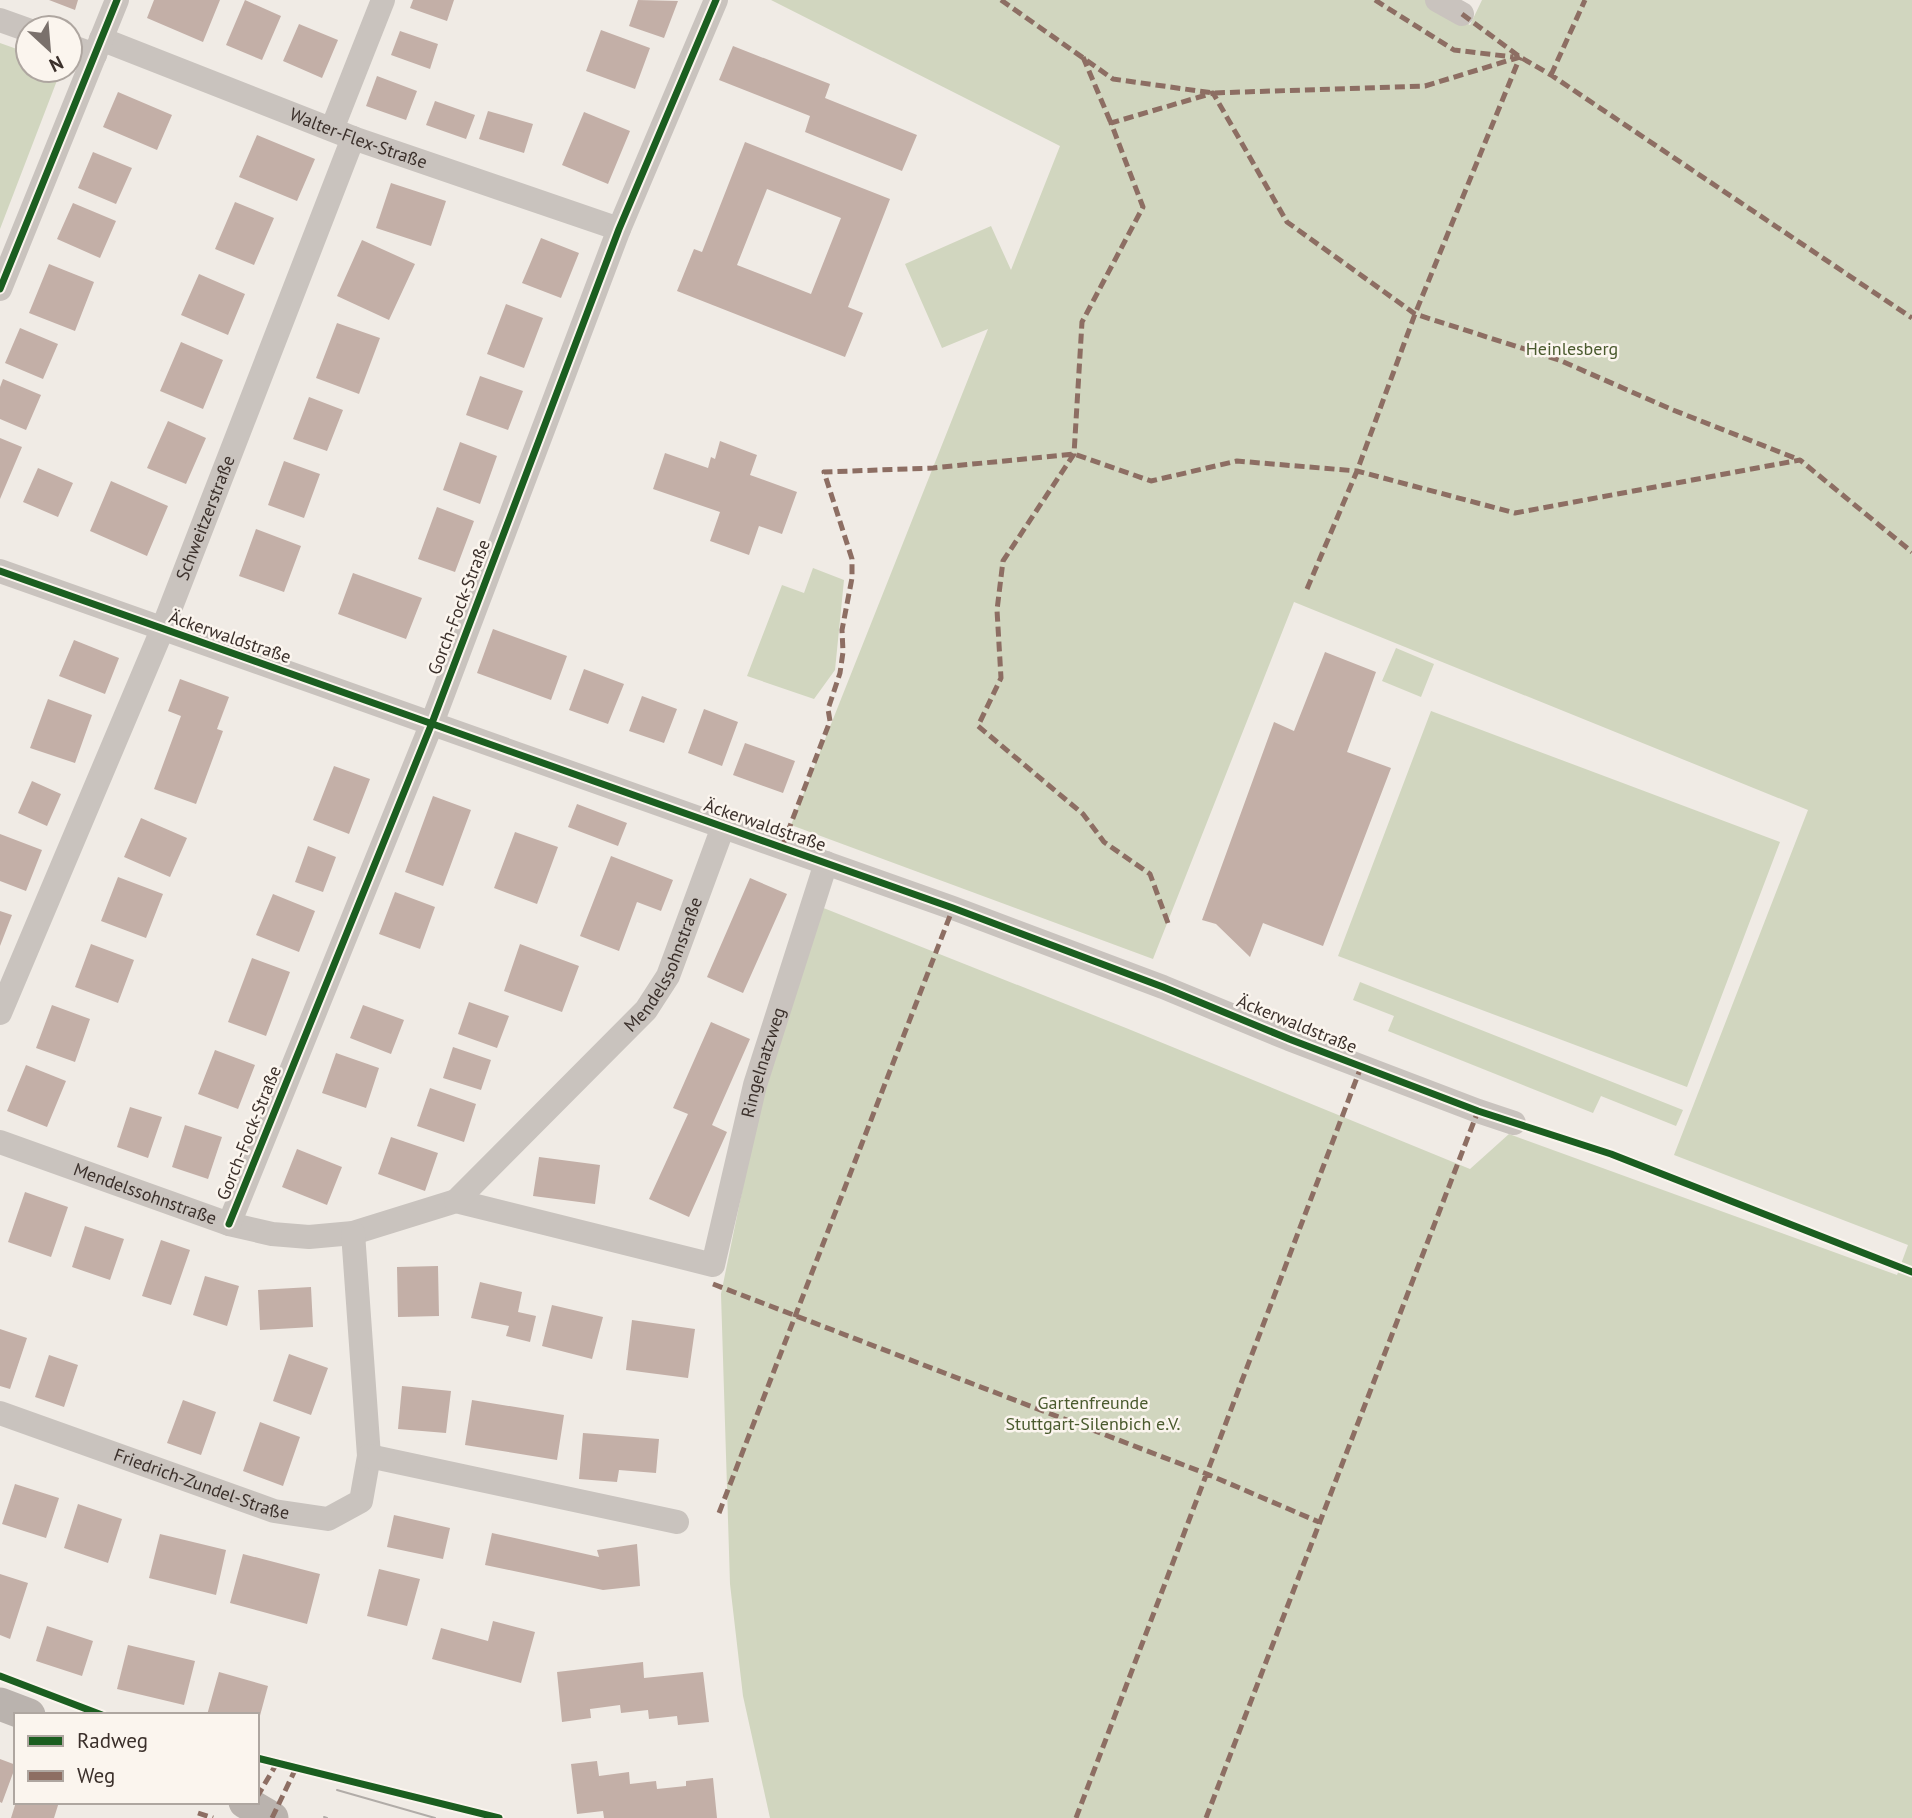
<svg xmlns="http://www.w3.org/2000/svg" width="1912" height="1818" viewBox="0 0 1912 1818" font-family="'PT Sans',sans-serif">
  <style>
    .green { fill: #d1d6bf }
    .building { fill: #c3afa7; fill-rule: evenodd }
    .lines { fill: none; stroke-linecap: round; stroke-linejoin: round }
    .minor { stroke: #c9c3be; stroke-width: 24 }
    .secondary { stroke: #bab3ae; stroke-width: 33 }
    .tram { stroke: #b1aca8; stroke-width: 2 }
    .quiet { stroke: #8d6e63; stroke-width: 5; stroke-dasharray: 10 5; stroke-linecap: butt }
    .cycleway-casing { stroke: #fbf5ee; stroke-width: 11 }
    .cycleway { stroke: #1b5e20; stroke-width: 7 }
    .labels { text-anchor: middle; stroke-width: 5; stroke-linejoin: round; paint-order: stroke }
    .street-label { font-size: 18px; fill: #3b302b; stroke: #fbf5ee }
    .park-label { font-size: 18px; fill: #4a5a2e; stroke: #fbf5ee }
  </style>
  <rect width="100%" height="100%" fill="#f0ebe5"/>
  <path class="green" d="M771,0H1425L1470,25L1482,0H1912V1818H770L743,1696L730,1584L721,1294L763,1089L821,907L1126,1028L1470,1169L1509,1134L1897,1275L1908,1245L1674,1155L1808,810L1294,602L1153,959L791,825L988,329L942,348L905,264L991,226L1011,270L1060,146Z
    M0,43L28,53V70H61L0,229Z
    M813,568L844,580L835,670L814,699L747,676L782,585L804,593Z
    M1396,648L1434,664L1421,697L1382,681Z
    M1431,711L1780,842L1687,1087L1338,956Z
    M1360,982L1683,1110L1676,1126L1601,1096L1593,1113L1388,1031L1394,1016L1353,1000Z"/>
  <path class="building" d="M49,0H78L75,10Z
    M154,0H220L203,42L147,18Z
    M245,0L281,16L262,60L226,45Z
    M413,0H454L447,21L410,8Z
    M638,0L678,1L664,38L629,26Z
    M299,24L338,40L322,78L283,61Z
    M601,30L650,48L635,89L586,71Z
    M400,31L438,44L430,69L391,55Z
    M733,46L830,84L825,98L917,135L902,171L805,132L810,116L719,80Z
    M377,76L417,91L406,120L366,106Z
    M118,92L172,115L157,150L103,127Z
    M435,101L475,115L466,139L426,125Z
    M488,111L533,124L524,153L479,139Z
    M584,112L630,131L608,184L562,165Z
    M257,135L315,159L297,201L239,177Z
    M745,142L890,199L848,307L863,313L845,357L677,291L694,249L702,252ZM767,189L841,218L811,294L737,265Z
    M93,152L132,168L116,204L78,188Z
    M391,183L446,201L431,246L376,228Z
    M235,202L274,218L254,265L215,249Z
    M73,203L116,221L100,258L57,239Z
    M541,238L579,253L561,298L522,283Z
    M362,240L415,264L389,320L337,296Z
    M49,264L94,282L75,331L29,313Z
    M199,274L245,294L228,335L181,315Z
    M506,304L543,318L524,368L487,354Z
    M337,323L380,338L359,394L316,378Z
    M20,328L58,344L43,379L5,363Z
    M181,342L223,360L203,409L160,391Z
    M480,376L523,391L508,430L466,415Z
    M3,379L41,395L26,430L0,419V387Z
    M309,397L343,410L327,451L293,439Z
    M168,421L206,438L186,484L147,468Z
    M0,438L22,447L0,499Z
    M720,441L757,455L750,475L797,492L782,534L759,526L749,555L710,541L720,512L653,489L665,453L708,468L711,457L715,459Z
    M460,442L497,456L480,504L443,490Z
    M284,461L320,474L304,518L268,505Z
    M38,468L73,483L58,517L23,502Z
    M111,481L168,506L147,556L90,531Z
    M437,507L474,521L455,572L418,559Z
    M256,529L301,546L284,592L239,576Z
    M353,573L422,598L406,639L338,614Z
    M493,629L567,656L551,700L477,673Z
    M74,640L119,658L105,694L59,676Z
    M1325,652L1376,672L1347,752L1391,768L1323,946L1263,923L1250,957L1216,924L1202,920L1274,722L1294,731Z
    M584,669L624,684L608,724L569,710Z
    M180,679L229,697L217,729L223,731L196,804L154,789L181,716L168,711Z
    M642,696L677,709L664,743L629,731Z
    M48,699L92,715L75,763L30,748Z
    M704,709L738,722L722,766L688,753Z
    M745,743L795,761L783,793L733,775Z
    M334,766L370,779L349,834L313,820Z
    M32,781L61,794L47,826L18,813Z
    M433,796L471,810L443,886L405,872Z
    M577,804L627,823L618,846L568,827Z
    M141,818L187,838L170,877L124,857Z
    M515,832L558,847L537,904L494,888Z
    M0,834L42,850L26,891L0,881Z
    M308,846L336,857L323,892L295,882Z
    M611,856L673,880L661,911L637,902L619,951L580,936Z
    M118,877L163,894L146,938L101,921Z
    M750,878L787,894L743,993L707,977Z
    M395,892L435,907L420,949L379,934Z
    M273,894L315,911L299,952L256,935Z
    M0,911L12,915L0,946Z
    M91,944L134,960L118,1003L75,987Z
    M520,944L579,966L562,1012L504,991Z
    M252,958L290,972L266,1036L228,1022Z
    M469,1002L509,1016L497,1048L458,1034Z
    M52,1005L90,1019L75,1062L36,1048Z
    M363,1005L404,1020L391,1054L350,1038Z
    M711,1022L750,1039L712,1125L727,1132L689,1217L649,1199L688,1114L673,1108Z
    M453,1047L491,1060L481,1090L443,1078Z
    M215,1050L255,1065L238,1109L198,1094Z
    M336,1053L379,1068L366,1108L322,1093Z
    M26,1065L66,1081L47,1127L7,1111Z
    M430,1088L476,1104L464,1142L417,1126Z
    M130,1107L162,1117L148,1158L117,1147Z
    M185,1125L222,1137L208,1179L172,1167Z
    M391,1137L438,1153L425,1191L378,1174Z
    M297,1149L342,1167L327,1205L282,1187Z
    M539,1157L600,1165L595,1204L533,1196Z
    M25,1192L68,1207L51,1257L8,1242Z
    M85,1226L124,1239L110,1280L72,1267Z
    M161,1240L190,1250L171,1305L142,1296Z
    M438,1266L439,1316L398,1317L397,1267Z
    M205,1276L239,1286L227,1326L193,1315Z
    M480,1282L522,1292L518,1312L536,1316L530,1342L506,1336L509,1326L471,1318Z
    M311,1287L313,1327L260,1330L258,1290Z
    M552,1305L603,1317L592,1359L542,1346Z
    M632,1320L695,1329L688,1378L626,1370Z
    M0,1329L27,1338L10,1389L0,1386Z
    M289,1354L328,1368L311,1415L273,1401Z
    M49,1355L78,1365L64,1407L35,1397Z
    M402,1386L451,1391L446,1433L398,1429Z
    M183,1400L216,1412L201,1455L167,1443Z
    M472,1400L564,1415L557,1460L465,1445Z
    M260,1422L300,1437L283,1486L243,1471Z
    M583,1433L659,1439L656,1473L619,1470L617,1482L579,1479Z
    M15,1484L59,1498L46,1538L2,1524Z
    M78,1504L122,1519L108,1563L64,1548Z
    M394,1515L450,1528L443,1559L387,1547Z
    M492,1533L599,1557L597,1550L637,1544L640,1586L603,1590L485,1565Z
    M160,1534L226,1550L216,1595L149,1578Z
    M243,1554L320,1574L307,1624L230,1603Z
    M379,1569L420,1579L407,1626L367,1616Z
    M0,1574L28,1583L10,1639L0,1635Z
    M493,1621L535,1632L521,1683L432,1659L441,1628L488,1641Z
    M47,1626L93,1641L82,1676L36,1661Z
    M128,1645L195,1661L184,1705L117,1689Z
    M643,1662L644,1678L703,1672L709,1722L678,1725L677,1716L649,1719L648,1710L621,1713L620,1705L590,1709L591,1718L562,1722L557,1672Z
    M219,1672L268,1686L258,1723L257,1715H207Z
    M0,1759L16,1765L2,1803L0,1802Z
    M597,1761L599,1776L629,1772L630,1784L656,1781L657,1789L686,1786V1781L713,1778L717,1818H604L603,1811L577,1814L571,1764Z
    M16,1802H59L54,1818H11Z"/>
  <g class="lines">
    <g class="minor">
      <path d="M1437,0L1462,14"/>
      <path d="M0,20L28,30"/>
      <path id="s1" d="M101,39L353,138L619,229"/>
      <path d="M70,46L95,55"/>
      <path d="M332,129L383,0"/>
      <path d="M0,289L117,0"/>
      <path d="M0,571L953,908L1163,987L1289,1039L1478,1111L1514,1123"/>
      <path id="s2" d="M0,1013L162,630L353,138"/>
      <path id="s3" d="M0,1142L229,1224L272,1234L309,1237L353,1233L456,1201L713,1265L755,1085L826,863"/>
      <path id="s4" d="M456,1201L646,1010L668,976L723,827"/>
      <path d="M229,1224L432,723L619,229L716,0"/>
      <path id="s5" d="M0,1413L274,1511L328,1519L361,1501L369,1456L353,1233"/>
      <path d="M369,1456L677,1522"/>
    </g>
    <path class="secondary" d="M0,1704L29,1715
      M245,1802L272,1818"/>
    <path class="tram" d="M337,1790L435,1818
      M324,1817L327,1818"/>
    <path class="quiet" d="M1001,0L1113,79L1213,93L1425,86L1520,57
      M1375,0L1454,50L1513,57
      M1462,14L1520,57L1551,75L1912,318
      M1083,57L1111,123
      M1551,75L1585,0
      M1307,589L1357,471L1415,314L1520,57
      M782,847L830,721L828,709L840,673L843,652L842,630L852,578V559L824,472L933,468L1074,454L1151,481L1237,461L1357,471L1515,513L1800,460L1912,552
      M1168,923L1150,874L1104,842L1083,814L978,726L1001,678L997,610L1003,561L1074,454L1082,322L1143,207L1111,123L1213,93L1287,222L1415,314L1559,360L1673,410L1800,460
      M713,1284L1207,1474L1319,1522
      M719,1513L953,908
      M257,1797L277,1763H282
      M198,1813L213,1818
      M272,1818L297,1766
      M1076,1818L1361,1067
      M1206,1818L1478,1111"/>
    <defs>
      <path id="cycleway" d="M0,289L117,0
        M0,571L953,908L1163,987L1289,1039L1478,1111L1611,1154L1912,1272
        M229,1224L432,723L619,229L716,0
        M0,1676L102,1715
        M257,1758L499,1818"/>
    </defs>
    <use href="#cycleway" class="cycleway-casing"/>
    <use href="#cycleway" class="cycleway"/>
  </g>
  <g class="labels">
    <g class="street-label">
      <text dy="6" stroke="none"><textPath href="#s1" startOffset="276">Walter-Flex-Straße</textPath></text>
      <text dy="6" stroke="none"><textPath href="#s2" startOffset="536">Schweitzerstraße</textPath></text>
      <text transform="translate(459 607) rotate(-69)" y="6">Gorch-Fock-Straße</text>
      <text transform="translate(230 637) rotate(19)" y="6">Äckerwaldstraße</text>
      <text transform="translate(765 825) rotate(19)" y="6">Äckerwaldstraße</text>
      <text dy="6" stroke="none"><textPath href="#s4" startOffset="318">Mendelssohnstraße</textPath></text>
      <text transform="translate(1297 1024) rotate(22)" y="6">Äckerwaldstraße</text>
      <text dy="6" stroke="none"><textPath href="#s3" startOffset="950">Ringelnatzweg</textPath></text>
      <text transform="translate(249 1133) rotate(-68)" y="6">Gorch-Fock-Straße</text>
      <text dy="6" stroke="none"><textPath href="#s3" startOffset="154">Mendelssohnstraße</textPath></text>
      <text dy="6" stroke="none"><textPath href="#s5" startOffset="214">Friedrich-Zundel-Straße</textPath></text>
    </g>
    <g class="park-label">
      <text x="1572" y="355">Heinlesberg</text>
      <text x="1093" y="1409">Gartenfreunde<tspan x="1093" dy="21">Stuttgart-Silenbich e.V.</tspan></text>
    </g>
  </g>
  <rect x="14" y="1713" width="245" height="91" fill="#fbf5ee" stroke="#aea6a0" stroke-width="2"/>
  <rect x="28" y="1736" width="35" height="10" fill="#1b5e20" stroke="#aea6a0" stroke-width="2"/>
  <text x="77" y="1748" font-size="21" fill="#3b302b">Radweg</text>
  <rect x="28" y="1771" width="35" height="10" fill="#8d6e63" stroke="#aea6a0" stroke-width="2"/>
  <text x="77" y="1783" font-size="21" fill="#3b302b">Weg</text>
  <g transform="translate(49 49) rotate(154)"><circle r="33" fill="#fbf5ee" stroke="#aea6a0" stroke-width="2"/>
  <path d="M0-5L12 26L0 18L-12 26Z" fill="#7a716c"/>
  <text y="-10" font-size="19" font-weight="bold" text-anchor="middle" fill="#3b302b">N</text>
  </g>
</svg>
